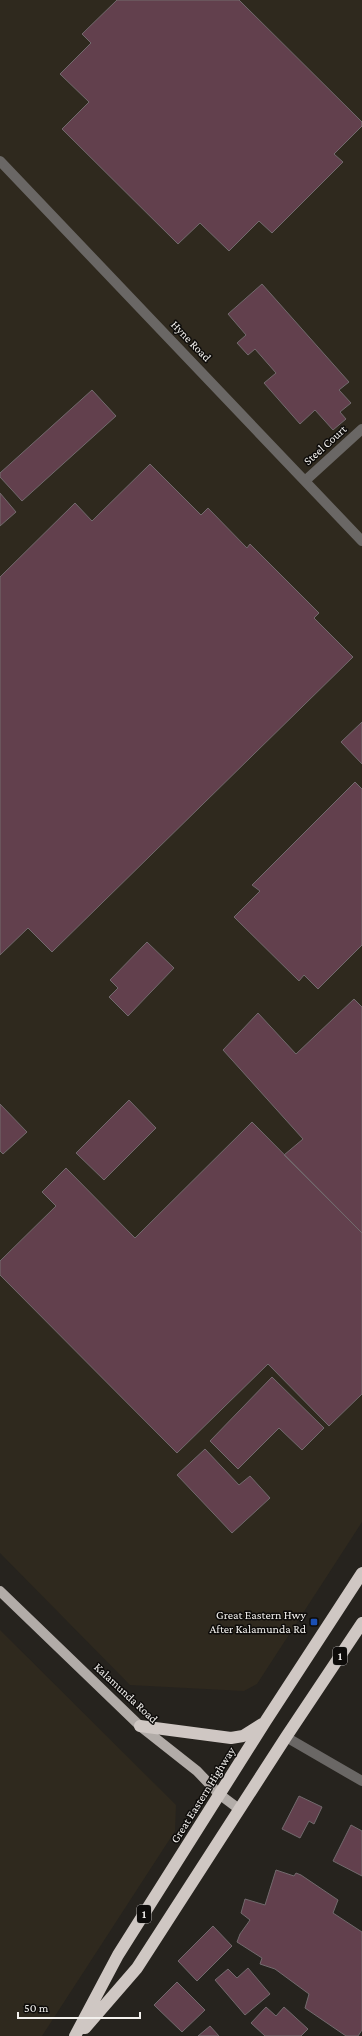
<svg xmlns="http://www.w3.org/2000/svg" width="362" height="2036" viewBox="0 0 362 2036" font-family="'Crimson Pro',serif">
  <style>
    .built { fill: #2f291e }
    .building { fill: #62404d; stroke: #726a6d }
    .lines { fill: none; stroke-linecap: round; stroke-linejoin: round }
    .minor { stroke: #6a6765; stroke-width: 10 }
    .major { stroke: #b2aca8; stroke-width: 10 }
    .highway { stroke: #cfc7c3; stroke-width: 12 }
    .transit-dot { fill: #1a4fb4; stroke: #0e0c0a; stroke-width: 1.5 }
    .labels { text-anchor: middle; stroke-width: 3; stroke-linejoin: round; paint-order: stroke }
    .shield { fill: #0e0c0a; stroke: #aeacaa; stroke-width: 1 }
    .shield-label { font-size: 11px; font-weight: bold; fill: #f3f1ee }
    .street-label { font-size: 12px; fill: #f3f1ee; stroke: #0e0c0a }
    .poi-label { font-size: 12px; fill: #f3f1ee; stroke: #0e0c0a; text-anchor: end }
  </style>
  <rect width="100%" height="100%" fill="#26231e"/>
  <path class="built" d="M0 0H362V1522L257 1684 244 1691 130 1685 0 1553Z
    M0 1630 176 1805 175 1831 42 2036H0Z"/>
  <path class="building" d="M117 0H239L362 122V126L334 154 343 162 272 233 259 221 229 251 200 223 178 244 62 129 89 102 60 74 91 43 82 34Z
    M262 284 349 382 339 390 351 403 340 412 346 419 333 430 315 410 300 424 264 383 276 373 255 349 248 355 237 343 246 335 228 314Z
    M92 390 116 416 22 501 0 477V473Z
    M150 464 201 515 208 508 247 548 250 544 319 613 314 618 353 657 52 952 28 928 0 955V577L75 503 92 521Z
    M0 493 16 512 0 526Z
    M362 722V764L341 742Z
    M355 782 362 789V945L318 989 304 975 299 981 234 917 260 891 252 885Z
    M147 942 174 968 128 1016 109 997 118 988 110 980Z
    M354 999 362 1007V1233L284 1155 303 1139 223 1050 258 1013 296 1054Z
    M129 1100 156 1128 104 1180 76 1153Z
    M0 1104 27 1132 3 1154 0 1151Z
    M252 1122 362 1233V1394L329 1426 268 1364 177 1453 0 1275V1261L56 1206 42 1192 66 1168 135 1238Z
    M272 1377 324 1428 302 1450 279 1428 238 1469 210 1441Z
    M205 1449 239 1485 250 1476 270 1498 232 1533 177 1475Z
    M299 1796 322 1807 314 1824 309 1821 300 1838 282 1829Z
    M351 1825 362 1831V1876L333 1861Z
    M276 1870 294 1876 296 1873 301 1875 338 1900 333 1913 362 1932V2030L358 2036H346L305 2008 309 1994 275 1969 260 1964 262 1958 237 1942 240 1934 250 1920 241 1913 245 1899 265 1905Z
    M213 1926 232 1946 197 1981 178 1961Z
    M248 1968 270 1994 245 2015 215 1980 228 1969 237 1978Z
    M177 1982 205 2010 182 2032 154 2005Z
    M266 2007 276 2016 284 2007 308 2029 301 2036H265L251 2023Z
    M210 2026 219 2036H198Z"/>
  <g class="lines">
    <path class="minor" d="M0 161 362 541
      M306 480 362 429
      M286 1737 362 1781"/>
    <path class="major" d="M0 1591 140 1726 197 1771 219 1794 239 1809"/>
    <path class="highway" d="M140 1726 231 1738 243 1736 262 1724
      M85 2028 137 1968 286 1737 362 1623
      M75 2036 118 1955 265 1722 362 1573"/>
  </g>
  <rect class="transit-dot" x="310" y="1618" width="8" height="8" rx="2"/>
  <g class="labels">
    <g class="shield">
      <rect x="333" y="1647" width="14" height="18" rx="3"/>
      <rect x="137" y="1905" width="14" height="18" rx="3"/>
    </g>
    <g class="shield-label">
      <text x="340" y="1660">1</text>
      <text x="144" y="1918">1</text>
    </g>
    <g class="street-label">
      <text transform="translate(191 341) rotate(46)" y="4">Hyne Road</text>
      <text transform="translate(325 445) rotate(-42)" y="4">Steel Court</text>
      <text transform="translate(126 1693) rotate(43)" y="4">Kalamunda Road</text>
      <text transform="translate(203 1795) rotate(-58)" y="4">Great Eastern Highway</text>
    </g>
    <g class="poi-label">
      <text x="306" y="1619">Great Eastern Hwy<tspan x="306" dy="14">After Kalamunda Rd</tspan></text>
    </g>
  </g>
  <path d="M18 2012v6h122v-6" fill="none" stroke="#f3f1ee" stroke-width="2"/>
  <text x="24" y="2012" font-size="12" fill="#f3f1ee" stroke="#0e0c0a" stroke-width="3" paint-order="stroke">50 m</text>
</svg>
